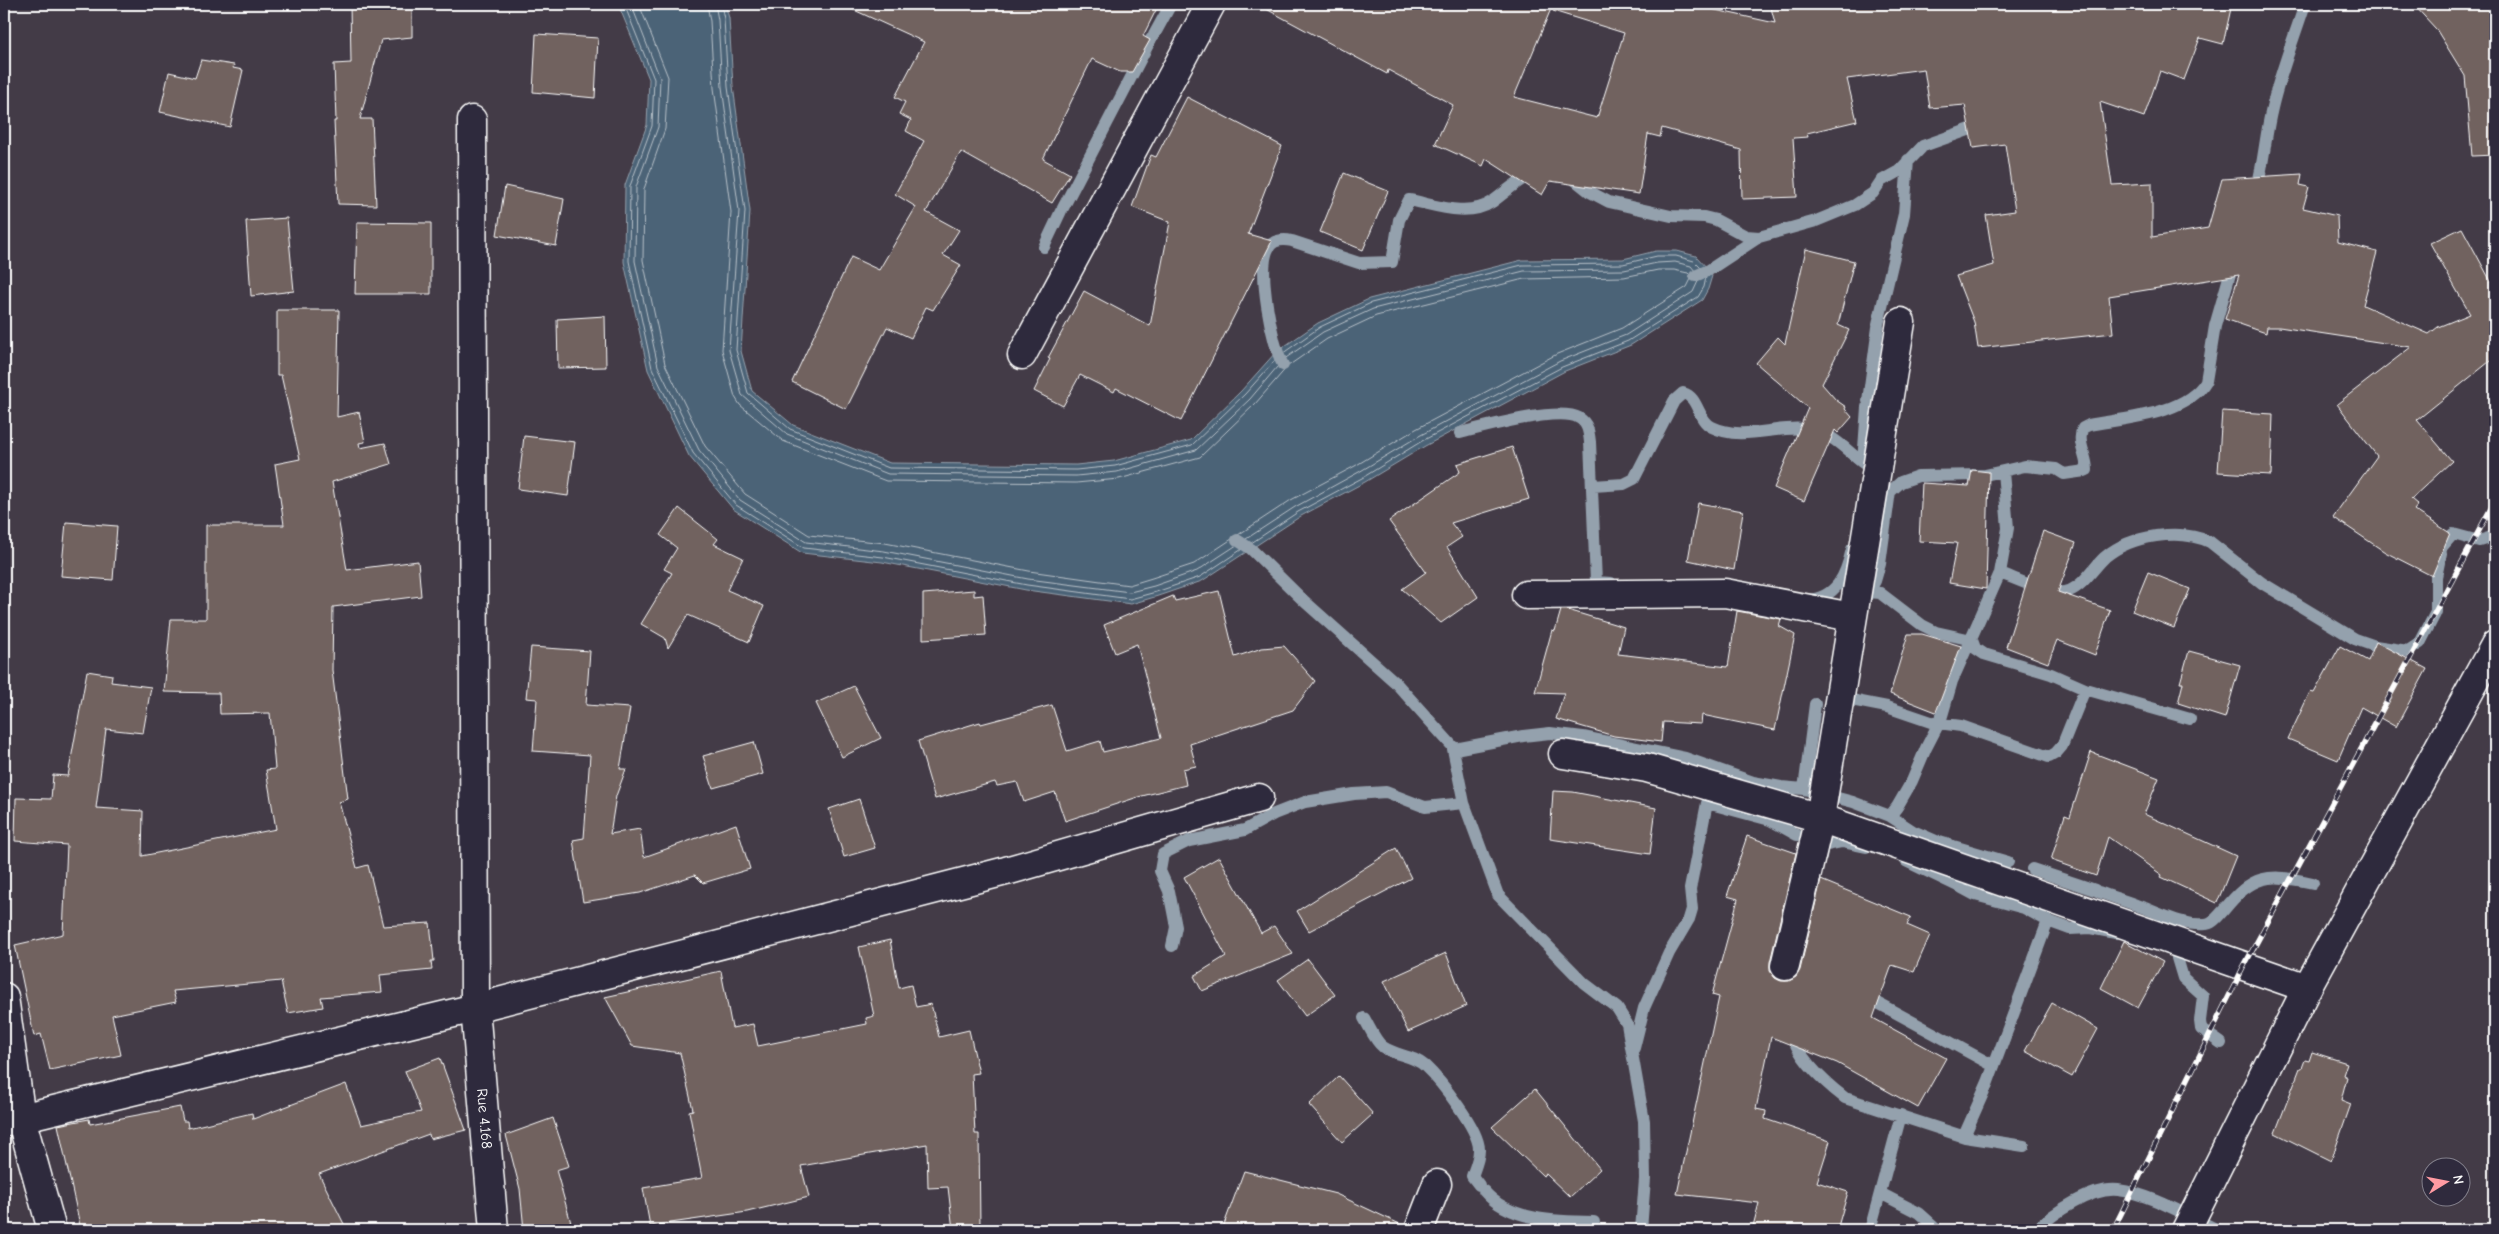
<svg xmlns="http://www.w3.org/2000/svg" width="2499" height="1234" viewBox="0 0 2499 1234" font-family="'Comic Neue',sans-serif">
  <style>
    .water { fill: #4c6377; stroke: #94a1ad }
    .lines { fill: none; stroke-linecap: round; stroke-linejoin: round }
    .shore { stroke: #b7c1c9; stroke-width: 1 }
    .stream { stroke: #94a1ad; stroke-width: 12 }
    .building { fill: #71625f; stroke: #fff }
    .minor-casing { stroke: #fff; stroke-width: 31 }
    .minor { stroke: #2f2a3d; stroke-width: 28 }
    .rail-casing { stroke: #fff; stroke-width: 5.5 }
    .rail { stroke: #2f2a3d; stroke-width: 4; stroke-dasharray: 11; stroke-linecap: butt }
    .labels { text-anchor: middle; stroke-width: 4.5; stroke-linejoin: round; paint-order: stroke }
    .street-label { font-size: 15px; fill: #fff; stroke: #2f2a3d }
  </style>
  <rect width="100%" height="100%" fill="#433b47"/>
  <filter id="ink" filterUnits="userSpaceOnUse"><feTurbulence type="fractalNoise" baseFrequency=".02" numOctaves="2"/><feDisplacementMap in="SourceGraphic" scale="10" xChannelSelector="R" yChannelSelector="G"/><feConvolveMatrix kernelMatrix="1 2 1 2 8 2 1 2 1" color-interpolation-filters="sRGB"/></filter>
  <g filter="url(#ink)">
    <path class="water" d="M618 4H725L729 18 733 86 750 211 741 351 752 391 793 425 890 463 1076 465 1114 461 1191 440 1241 391 1276 352 1318 323 1369 299 1522 260 1623 259 1656 251H1677L1696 256 1709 270 1712 276 1708 289 1702 300 1631 345 1565 371 1425 446 1365 482 1301 516 1202 581 1158 596 1131 604 1026 590 882 562 802 553 733 509 689 456 648 370 624 262 625 185 647 125 649 79Z"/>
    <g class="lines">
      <path class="shore" d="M624 4 654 79 652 126 630 186 629 261 652 368 693 453 736 505 804 548 883 557 1027 585 1130 599 1156 592 1200 577 1298 512 1362 478 1422 441 1562 367 1628 341 1698 297 1704 287 1706 277 1705 272 1694 261 1676 256H1657L1623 264 1522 265 1371 303 1320 327 1279 356 1245 394 1192 445 1115 466 1076 470 889 468 790 429 748 393 736 350 745 211 728 87 724 19 721 4
        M631 4 660 78 658 127 636 187 635 261 658 366 699 450 740 500 806 542 884 551 1028 579 1130 592 1154 586 1197 571 1295 507 1359 472 1419 436 1560 361 1626 335 1693 292 1700 277 1691 266 1675 262 1657 263 1624 270 1524 271 1373 309 1323 332 1283 360 1250 399 1196 450 1117 472 1076 476 888 474 787 434 742 395 729 350 739 211 722 87 718 20 715 4
        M639 4 668 77 665 129 644 189 643 260 665 364 705 446 745 494 809 535 885 543 1029 571 1129 585 1152 578 1194 564 1291 500 1355 466 1416 429 1557 354 1622 328 1687 287 1692 277 1688 273 1674 270H1658L1624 277 1524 279 1376 316 1327 339 1288 366 1255 404 1200 457 1119 479 1076 483 886 481 783 441 740 405 735 397 722 350 731 212 714 88 710 21 707 4"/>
      <path class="stream" d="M1154 35 1171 4
        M1570 176 1590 192 1609 202 1671 216 1704 217 1716 220 1746 236 1759 237 1816 221 1855 205 1873 193 1881 181 1899 171 1923 146 1985 124
        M2256 191C2264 164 2265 136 2272 108 2280 73 2294 38 2305 4
        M1063 208 1151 39
        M1044 247 1061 211
        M1695 276 1709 270 1759 237
        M1878 324 1904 214 1908 160
        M1283 365C1272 345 1257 269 1268 249 1272 240 1283 239 1292 241L1359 263 1392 262 1399 220 1409 200C1435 205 1468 218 1492 202 1506 192 1519 179 1534 173
        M1868 401 1878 327
        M1460 433C1484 427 1559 406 1579 418 1588 423 1589 433 1590 442L1596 582 1611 583
        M1863 463 1867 407
        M1593 486 1624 484 1634 479 1674 401 1683 393C1699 397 1697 420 1712 427 1747 444 1787 419 1823 433 1837 439 1851 454 1863 463
        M1874 506 1901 482 1918 476 1985 475 2025 466 2056 469 2064 474 2085 471 2087 470C2087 456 2076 441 2083 428L2089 425C2125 418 2186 415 2206 381L2215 326 2234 260
        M1237 540 1251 549 1303 600 1395 682 1455 749 1523 736 1550 733 1583 737 1685 758 1753 782 1781 787 1804 789 1853 802 1890 816 1913 831 1936 841 2008 862
        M2440 549 2453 534 2479 541 2495 536
        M2000 573C2017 579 2052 597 2069 591 2084 585 2094 567 2105 557 2131 535 2180 528 2210 542L2262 583 2355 639 2375 646 2408 651 2420 643 2435 614
        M1868 592 1880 593 1922 625 1936 632 1972 640 1975 648 1984 654 2051 674 2085 689 2190 719
        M1866 598 1875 581 1880 564 1890 491
        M1807 600C1837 598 1846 575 1852 549
        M2436 612V577L2441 553
        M1846 699 1887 707 1931 722 1961 726 2049 757 2056 753 2062 746 2085 689
        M1453 749 1464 803 1498 895 1584 983 1617 1008 1627 1024 1644 1121 1645 1179 1641 1230
        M1804 789 1815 704
        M1890 816 1897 807 1912 781 1926 748 1941 719 1952 681 2000 573 2008 528 2003 472
        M1821 857 1823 846 1842 842 1866 847
        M1906 861 1958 886
        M2032 869 2095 890
        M1962 888 1975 895 2024 908 2048 921 2070 929 2090 928 2116 933
        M2099 892C2112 897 2126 901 2139 906 2160 913 2182 926 2205 924 2213 924 2218 916 2223 911 2253 874 2267 873 2313 883
        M1172 946 1176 927 1169 891 1160 871 1163 854 1189 841 1245 830 1274 814 1305 802 1354 794 1386 792 1425 807 1464 803
        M2177 958 2183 978 2203 996 2200 1021 2201 1029 2221 1043
        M1865 996 1994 1066
        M1364 1018C1369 1026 1375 1041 1383 1047 1396 1056 1413 1055 1425 1066 1440 1080 1480 1130 1479 1150 1479 1159 1475 1168 1472 1176L1479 1185
        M1791 1032C1798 1058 1824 1082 1845 1098L1965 1137 2024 1146
        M1634 1048 1644 1008 1669 953 1689 919 1692 909 1690 889 1707 803 1770 820 1797 835
        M1964 1136 1988 1082 2048 921
        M1484 1191C1509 1221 1558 1222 1594 1222
        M1880 1193 1919 1213 1938 1230
        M1870 1230 1901 1115
        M2036 1230C2053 1213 2092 1187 2118 1190 2152 1194 2187 1216 2218 1230"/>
    </g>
    <path class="building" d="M350 4H412V37L381 40 360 119H372L376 205 338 204 334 121H336L334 64 351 63Z
      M841 4H1159L1143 36 1150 40 1132 72H1120L1092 59 1043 159 1070 174 1052 203 961 152 926 212 959 230 943 255 961 265 933 310 926 307 911 338 887 327 846 409 792 382 851 257 879 270 916 207 895 194 924 141 906 131 911 120 899 114 905 102 895 97 924 42Z
      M1257 4H1553L1514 97 1597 118 1624 33 1553 11 1554 4H1688L1775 23 1770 4H2232L2223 44 2200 38 2184 80 2160 71 2144 117 2100 102 2112 185 2152 183V237L2208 228 2222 179 2302 174 2300 185 2309 187 2303 208 2337 216 2338 242 2377 252 2363 305 2429 334 2438 327 2470 314 2430 243 2462 228 2495 289V360L2494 358 2417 420 2452 461 2411 499 2418 505 2414 510 2450 533 2432 576 2385 552 2333 517 2377 456 2337 404 2411 347 2279 327H2267L2266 333 2225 319 2239 275 2109 296 2113 333 1978 348 1974 322 1956 276 1994 265 1986 215 2015 211 2005 144 1973 148 1965 105 1930 108 1924 69 1847 79 1857 121 1807 133 1808 137 1793 138 1797 197 1742 199 1741 150 1662 128 1660 137 1648 134 1639 194 1550 181 1542 195 1486 159 1483 166 1435 144 1453 105 1388 70 1387 74Z
      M2413 4H2495V155L2472 156 2465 76 2436 29Z
      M536 34 598 38 595 98 533 92Z
      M201 60 234 65 233 68 243 70 230 127 160 112 169 72 195 78Z
      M1187 97 1282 146 1248 234 1272 241 1181 421 1116 388 1114 392 1080 375 1063 406 1034 391 1050 359 1048 358 1084 291 1150 326 1170 222 1132 207 1151 155 1156 157Z
      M1344 173 1388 191 1363 250 1320 232Z
      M505 186 564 199 556 246 497 235Z
      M287 218 294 291 251 296 246 221Z
      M357 222 431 223V294H355Z
      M1806 249 1854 261 1838 325 1849 330 1822 384 1836 400 1846 407 1845 409 1852 417 1838 433 1835 430 1804 501 1774 488 1808 408 1756 363 1778 337 1785 344Z
      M277 310H339L337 417 359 412 365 442 359 443 360 448 385 443 391 464 332 482 347 570 418 561 421 596 333 607 332 670 348 799 339 802 357 868 368 865 383 926 430 923 434 961H431L432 970 380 975 382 992 321 997 323 1007 288 1013 281 981 173 991 176 1002 112 1015 121 1055 50 1070 41 1034 34 1036 15 945 63 934 67 845 15 841 16 798 51 799 53 775 68 776 87 671 112 675 111 682 151 687 143 733 106 729 96 808 143 811 142 856 276 829 266 770 275 769 270 713 220 714 219 693 164 692 171 619H206V525H284L275 464 300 459 281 375H277Z
      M605 316 606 367 558 368 557 319Z
      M2222 411 2273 414 2271 475 2218 472Z
      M524 436 575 442 568 496 518 489Z
      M1512 447 1529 499 1451 523 1462 537 1447 547 1478 597 1441 623 1402 589 1426 572 1389 521 1460 472 1457 464Z
      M1972 470 1989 472 1986 589 1949 583 1957 543 1919 541 1922 483 1969 486Z
      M1698 503 1743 511 1734 570 1688 560Z
      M679 508 718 539 714 544 743 558 727 590 764 606 749 642 688 615 668 648 665 638 641 624 672 573 664 569 677 548 660 535Z
      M66 522 117 526 113 580 61 576Z
      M2043 531 2076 543 2058 592 2110 610 2095 655 2057 640 2048 663 2006 647Z
      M2148 572 2190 589 2174 628 2132 611Z
      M974 590V596L983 595 986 635 923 639V594Z
      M1219 591 1235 657 1262 648 1284 646 1315 681 1293 710 1190 744 1196 766 1183 769 1186 785 1138 797 1065 821 1055 792 1024 802 1017 782 997 786 995 782 935 799 918 741 980 722 981 724 1052 705 1067 751 1100 741 1103 752 1161 738 1137 644 1115 653 1104 625 1173 596 1175 601Z
      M1561 610H1568L1624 627 1618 654 1728 667 1737 611 1781 619 1779 626 1795 635 1775 730 1702 715 1701 724 1663 722 1661 742 1614 736 1556 719 1564 693 1535 692 1552 630 1555 631Z
      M1908 634H1922L1961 646 1936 712 1890 694Z
      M2376 642 2427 669 2396 727 2361 707 2338 760 2288 739 2310 692 2314 693 2340 646 2368 661Z
      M531 647 590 651 586 705 630 708 620 769H626L616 796 610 834 640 829 644 857 736 824 750 869 703 883 695 875 640 893 583 902 573 840 584 838 590 755 533 751 537 699 526 698Z
      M2189 651 2240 665 2225 718 2178 703 2183 683H2180Z
      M854 686 881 738 842 757 816 703Z
      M754 742 763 774 713 788 703 756Z
      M2091 752 2159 778 2144 814 2236 856 2217 903 2161 877 2162 875 2108 837 2096 876 2051 860 2065 815 2070 817Z
      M1553 791 1573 792 1656 808 1650 854 1550 839Z
      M859 799 875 848 844 857 829 809Z
      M1747 836 1796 853 1770 962V971L1775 978 1781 981H1789L1796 977 1800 970 1821 880 1911 917 1907 925 1930 935 1914 972 1892 965 1873 1018 1946 1058 1918 1108 1837 1063 1771 1037 1756 1109 1766 1111 1765 1119 1830 1141 1817 1182 1848 1192 1837 1230H1752L1759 1203 1677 1194 1719 997 1712 995 1738 899 1727 896Z
      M1396 848 1411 878 1309 931 1297 911Z
      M1219 857 1261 933 1274 926 1293 954 1202 991 1194 976 1226 956 1184 877Z
      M890 940 899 988 911 985 916 1007 931 1004 939 1037 969 1030 979 1073 972 1074 975 1134H979L980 1230H953L948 1187 928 1188 927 1144 801 1166 809 1197 747 1212 650 1226 643 1188 702 1178 689 1111 693 1110 680 1053 632 1046 605 997 721 971 732 1028 753 1024 758 1046 867 1024 866 1018 874 1016 859 947Z
      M2124 941 2163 962 2138 1008 2101 988Z
      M1446 953 1466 1006 1408 1032 1384 981Z
      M1308 959 1335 995 1305 1016 1278 980Z
      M2052 1003 2098 1029 2072 1077 2025 1051Z
      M2312 1052 2347 1063 2343 1075 2347 1077 2341 1100 2351 1104 2331 1161 2275 1133 2300 1068H2302L2305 1060 2309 1061Z
      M440 1058 466 1130 430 1139 429 1134 319 1174 347 1230H81L58 1125 89 1119 90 1124 180 1107 183 1121H187L188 1128 252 1113 253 1119 346 1084 361 1125 421 1112 405 1071Z
      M1339 1076 1373 1114 1342 1142 1309 1105Z
      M1535 1089 1600 1169 1570 1197 1546 1174 1543 1176 1492 1127Z
      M553 1118 569 1166 556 1170 573 1230H524L520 1189 506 1135Z
      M1244 1171 1336 1194 1404 1226V1230H1222Z"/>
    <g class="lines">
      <g class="minor-casing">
        <g id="minor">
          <path id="s1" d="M472 120 475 1008 494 1230"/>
          <path d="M1022 355 1211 4"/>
          <path d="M1526 595 1725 593 1852 617"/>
          <path d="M1563 754 1647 768 1820 818 2307 988"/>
          <path d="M1785 966 1820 818 1901 322"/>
          <path d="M4 997 21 1118 52 1230"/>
          <path d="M4 1122 475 1008 1006 871 1259 798"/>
          <path d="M1419 1230 1437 1184"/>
          <path d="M2186 1230 2307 988 2495 645"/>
        </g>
      </g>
      <use href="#minor" class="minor"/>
      <g class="rail-casing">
        <path id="rail" d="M2113 1230 2244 966 2495 501"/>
      </g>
      <use href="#rail" class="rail"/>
    </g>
  </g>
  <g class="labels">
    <g class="street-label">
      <text dy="5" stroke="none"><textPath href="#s1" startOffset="999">Rue 4.168</textPath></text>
    </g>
  </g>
  <rect width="2499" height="1234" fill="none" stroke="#2f2a3d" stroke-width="20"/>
  <rect x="10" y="10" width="2479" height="1214" fill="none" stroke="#fff" stroke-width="2" filter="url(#ink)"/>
  <g transform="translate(2446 1182) rotate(80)"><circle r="24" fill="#2f2a3d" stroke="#827f8b"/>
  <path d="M0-4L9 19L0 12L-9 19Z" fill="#ff9aa2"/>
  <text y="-8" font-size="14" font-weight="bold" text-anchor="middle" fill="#ffffff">N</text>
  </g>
</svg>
